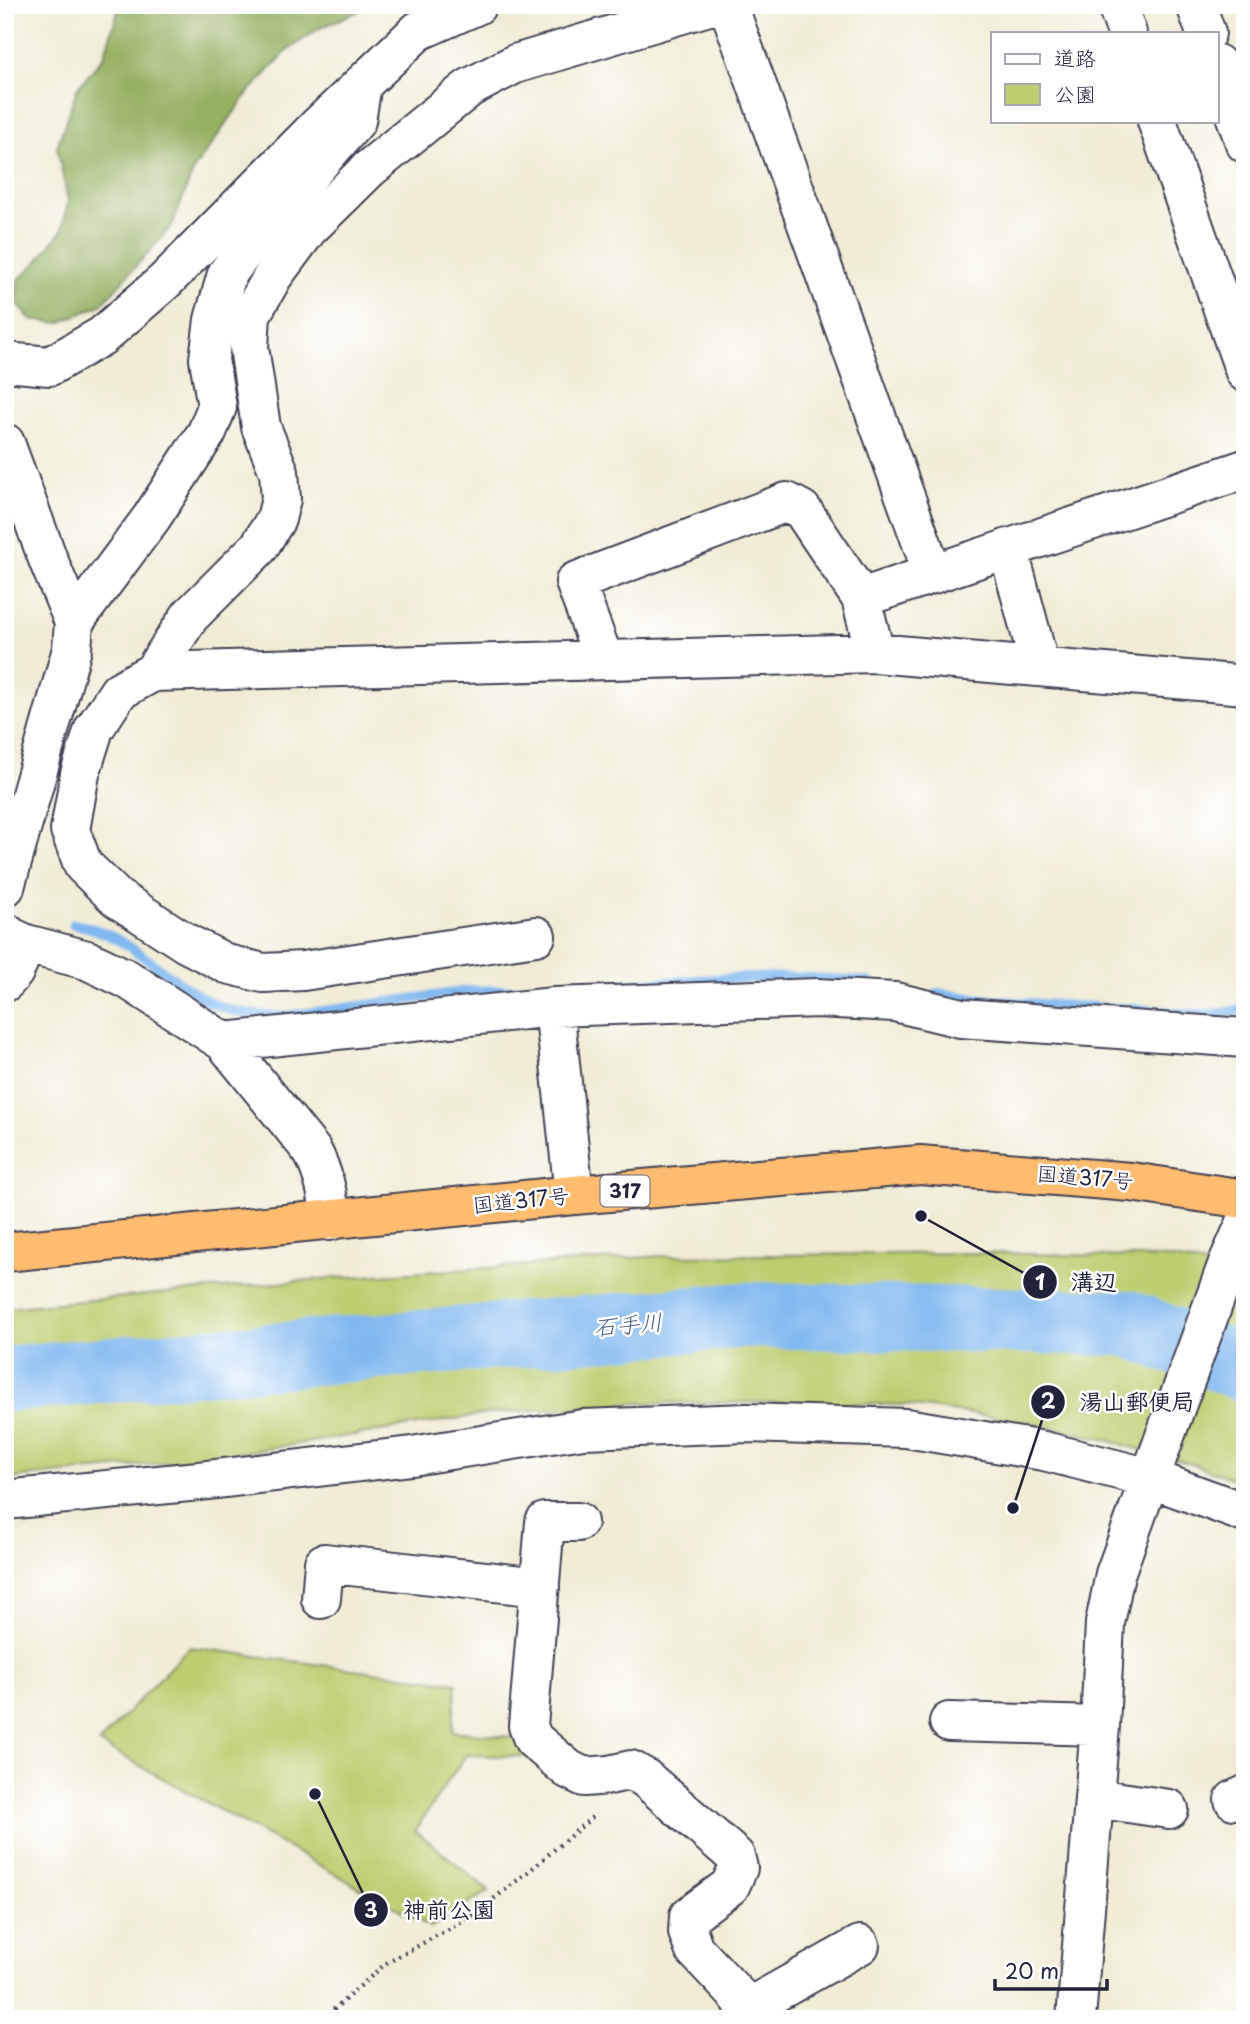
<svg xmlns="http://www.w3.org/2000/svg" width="1250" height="2024" viewBox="0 0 1250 2024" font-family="'Playpen Sans','Klee One',sans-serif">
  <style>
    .green { fill: #bdcd70; stroke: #707856; stroke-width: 2 }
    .forest { fill: #96b062; stroke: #5c694e; stroke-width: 2 }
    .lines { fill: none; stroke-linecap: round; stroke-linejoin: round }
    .stream { stroke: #80b8f0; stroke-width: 10 }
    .river { stroke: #80b8f0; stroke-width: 66 }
    .minor-casing { stroke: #414052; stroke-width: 42 }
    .highway-casing { stroke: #414052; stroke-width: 42 }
    .path { stroke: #414052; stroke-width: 4.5; stroke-dasharray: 2 5; stroke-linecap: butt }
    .minor { stroke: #fff; stroke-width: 38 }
    .highway { stroke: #febc70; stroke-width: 38 }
    .labels { text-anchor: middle; stroke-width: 5; stroke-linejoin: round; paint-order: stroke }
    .shield { fill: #fff; stroke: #646476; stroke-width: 2 }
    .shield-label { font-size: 19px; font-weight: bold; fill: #22223b }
    .street-label { font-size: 21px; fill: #22223b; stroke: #fff }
    .water-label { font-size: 23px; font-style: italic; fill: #485e83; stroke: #fff }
    .leader { fill: none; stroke: #22223b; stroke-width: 2.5 }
    .callout-dot { fill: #22223b; stroke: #fff; stroke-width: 2.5 }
    .mark-label { font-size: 21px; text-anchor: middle; font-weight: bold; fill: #fff }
    .callout-label { font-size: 23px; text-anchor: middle; font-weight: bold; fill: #22223b; stroke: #fff; stroke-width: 5; stroke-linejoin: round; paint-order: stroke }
  </style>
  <rect width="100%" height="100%" fill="#fff"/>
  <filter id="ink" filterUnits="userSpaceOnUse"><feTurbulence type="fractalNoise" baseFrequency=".0143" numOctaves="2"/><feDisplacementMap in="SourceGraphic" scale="14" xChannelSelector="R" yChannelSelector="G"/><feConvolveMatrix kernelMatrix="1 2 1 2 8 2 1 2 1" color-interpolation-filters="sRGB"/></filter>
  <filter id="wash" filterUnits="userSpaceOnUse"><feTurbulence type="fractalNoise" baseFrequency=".00686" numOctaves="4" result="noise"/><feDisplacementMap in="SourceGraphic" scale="28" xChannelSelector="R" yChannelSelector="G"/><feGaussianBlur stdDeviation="1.57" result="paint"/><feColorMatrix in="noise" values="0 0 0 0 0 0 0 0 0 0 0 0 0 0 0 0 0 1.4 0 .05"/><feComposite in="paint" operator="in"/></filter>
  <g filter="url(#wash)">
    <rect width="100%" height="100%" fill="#f0ecd6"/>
    <path class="green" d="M994 1253 1168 1258 1245 1272V1483L1192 1464 1099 1438 1016 1420 908 1405 809 1402 634 1403 487 1414 201 1459 5 1479V1308L321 1279 662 1256Z
      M189 1647 457 1683 452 1731 527 1739 544 1757 466 1755 415 1830 489 1891 431 1927 99 1743Z"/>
    <path class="forest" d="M120 5H372L320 28 287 51 248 93 194 169 172 226 101 305 59 323 31 320 16 302 18 280 37 262 62 230 68 201 57 147 77 89 104 56Z"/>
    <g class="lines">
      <path class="stream" d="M73 924C126 931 162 977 208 1001 232 1013 260 1017 287 1016L469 991 548 989
        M585 987C679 981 775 972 869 982
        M937 993C1001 1004 1067 1005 1132 1009 1168 1011 1210 1020 1245 1008"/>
      <path class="river" d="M5 1379 746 1315 1128 1323 1245 1369"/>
    </g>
  </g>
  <g filter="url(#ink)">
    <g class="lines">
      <g class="minor-casing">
        <path id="minor" d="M728 5 933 574
          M1117 5 1127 33
          M1196 5 1206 33
          M1217 64 1245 143
          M1157 121 1245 372
          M5 362 50 366 102 336 165 281 317 127 418 31 477 5
          M5 443 49 562 74 622 72 649 5 887
          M1008 548 1040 667
          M74 622 152 517 207 432 217 407 209 359 214 320 227 274 257 234 356 121 362 84
          M875 653 861 598 1245 469
          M604 660 575 582 787 502 802 510 861 598
          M153 672 190 616 259 547 276 519 281 499 279 472 261 427 249 347 251 315 273 276 308 229 369 169 469 88 515 64 712 5
          M5 932 11 937 26 944 87 960 127 979 224 1042 312 1151C324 1174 329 1195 330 1221
          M536 936 303 971 263 973 227 964 186 943 117 898 83 865 70 830 80 774 94 729 119 691 153 672 875 653 1245 685
          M5 982 14 972 26 944
          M554 1007 574 1195
          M224 1042 554 1007 817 998 895 1002 961 1018 1245 1038
          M5 1500 199 1481 412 1456 583 1429 747 1423 906 1428 1044 1451 1150 1478 1245 1513
          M578 1522H545L528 1726 533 1739 568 1769 584 1777 609 1775 631 1770 645 1778 735 1856 738 1868 730 1886 689 1916 688 1932 694 1949 740 1998 751 2019
          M321 1599 324 1563 540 1587
          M949 1722 1100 1726
          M1094 1798 1169 1809
          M1234 1800 1245 1795
          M746 2009 860 1945
          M1076 2019 1100 1726 1105 1623 1115 1574 1228 1263 1245 1225"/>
      </g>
      <g class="highway-casing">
        <path id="highway" d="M5 1252 574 1195 920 1165 1131 1182 1245 1199"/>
      </g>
      <path class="path" d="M5 35 13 5
        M323 2019 385 1964 469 1918 528 1872 596 1814"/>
      <use href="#minor" class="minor"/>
      <use href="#highway" class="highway"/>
    </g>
  </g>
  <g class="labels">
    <rect class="shield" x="600.5" y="1175.5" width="49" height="31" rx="5"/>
    <g class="shield-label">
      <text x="625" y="1198">317</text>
    </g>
    <g class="street-label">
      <text transform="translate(1085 1178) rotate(5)" y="7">国道317号</text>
      <text transform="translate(521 1201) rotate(-6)" y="7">国道317号</text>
    </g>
    <g class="water-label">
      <text transform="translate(628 1325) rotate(-5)" y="8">石手川</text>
    </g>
  </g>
  <path class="leader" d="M921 1216L1040 1282M1013 1508L1048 1402M315 1794L371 1910"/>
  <g class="callout-dot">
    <circle cx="921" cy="1216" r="7"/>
    <circle cx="1013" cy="1508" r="7"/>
    <circle cx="315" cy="1794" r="7"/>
    <circle cx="1040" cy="1282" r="18"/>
    <circle cx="1048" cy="1402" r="18"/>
    <circle cx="371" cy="1910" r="18"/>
  </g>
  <g class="mark-label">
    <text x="1040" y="1290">1</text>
    <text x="1048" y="1409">2</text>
    <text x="371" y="1918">3</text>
  </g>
  <g class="callout-label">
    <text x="1094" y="1290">溝辺</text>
    <text x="1137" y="1410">湯山郵便局</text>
    <text x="449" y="1918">神前公園</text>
  </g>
  <rect width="1250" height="2024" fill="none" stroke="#fff" stroke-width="28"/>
  <rect x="991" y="32" width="228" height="91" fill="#ffffff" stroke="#a7a7b1" stroke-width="2"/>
  <rect x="1005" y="54" width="35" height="10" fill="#ffffff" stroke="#a7a7b1" stroke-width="2"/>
  <text x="1054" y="66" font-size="21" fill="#22223b">道路</text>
  <rect x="1005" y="84" width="35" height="21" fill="#bdcd70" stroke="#a7a7b1" stroke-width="2"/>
  <text x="1054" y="102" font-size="21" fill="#22223b">公園</text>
  <path d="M995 1979v10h112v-10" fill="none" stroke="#22223b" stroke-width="3.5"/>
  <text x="1005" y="1979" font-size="21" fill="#22223b" stroke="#ffffff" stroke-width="5" paint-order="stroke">20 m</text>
</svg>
